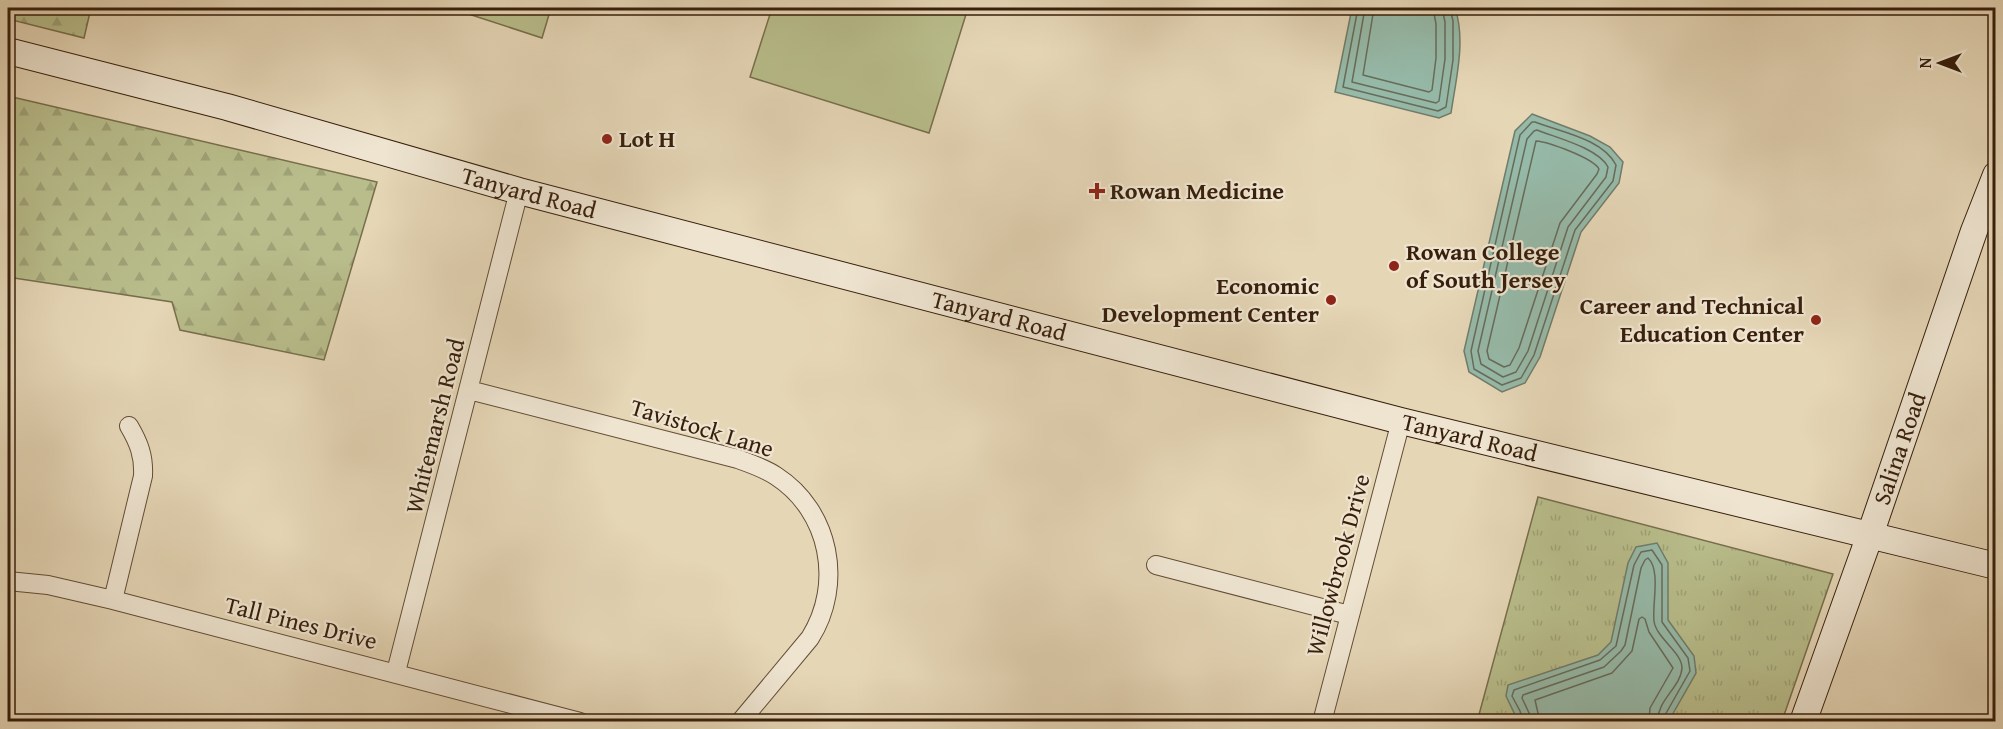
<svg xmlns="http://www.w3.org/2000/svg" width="2003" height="729" viewBox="0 0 2003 729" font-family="'Gentium Book Plus',serif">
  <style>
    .grass { fill: url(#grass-tufts); stroke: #786e4c; stroke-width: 1.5 }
    .forest { fill: url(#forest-firs); stroke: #786e4c; stroke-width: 1.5 }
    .park { fill: #b8bd8b; stroke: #786e4c; stroke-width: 1.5 }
    .water { fill: #96baa9; stroke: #707c6a; stroke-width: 1.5 }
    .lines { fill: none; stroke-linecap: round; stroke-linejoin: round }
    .shore { stroke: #676c5a; stroke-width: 1.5 }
    .street-casing { stroke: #634d36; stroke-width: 20 }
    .secondary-casing { stroke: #381f0c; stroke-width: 28 }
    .street { stroke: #eee4d0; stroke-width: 18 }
    .secondary { stroke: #eee4d0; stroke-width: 26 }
    .poi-dot { fill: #8f2418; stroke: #eee4d0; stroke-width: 2 }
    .labels { text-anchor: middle; stroke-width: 4.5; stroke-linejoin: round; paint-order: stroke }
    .poi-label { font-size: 24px; font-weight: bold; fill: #381f0c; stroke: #eee4d0; text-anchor: start }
    .street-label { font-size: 24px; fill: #381f0c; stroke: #eee4d0 }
  </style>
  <defs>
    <pattern id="grass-tufts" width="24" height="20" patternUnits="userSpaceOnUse" patternTransform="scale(1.5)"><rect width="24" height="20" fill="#b8bd8b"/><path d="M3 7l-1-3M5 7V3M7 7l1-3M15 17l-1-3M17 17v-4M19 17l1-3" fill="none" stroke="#9fa277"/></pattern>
    <pattern id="forest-firs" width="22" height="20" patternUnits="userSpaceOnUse" patternTransform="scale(1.5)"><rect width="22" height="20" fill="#b8bd8b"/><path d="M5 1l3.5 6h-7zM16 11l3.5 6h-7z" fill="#9fa277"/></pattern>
  </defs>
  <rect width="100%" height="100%" fill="#e5d6b6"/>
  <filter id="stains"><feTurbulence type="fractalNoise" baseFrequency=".00333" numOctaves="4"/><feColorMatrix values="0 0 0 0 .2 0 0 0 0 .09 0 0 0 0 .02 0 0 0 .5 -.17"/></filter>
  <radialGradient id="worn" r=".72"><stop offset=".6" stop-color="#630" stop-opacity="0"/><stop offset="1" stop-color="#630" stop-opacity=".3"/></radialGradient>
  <path class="grass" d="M1538 497 1833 574 1782 721 1477 722Z"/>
  <path class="forest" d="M8 8H91L84 38 8 19Z
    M8 96 377 182 324 360 180 330 172 302 14 278 8 279Z"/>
  <path class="park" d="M450 8H551L542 38Z
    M772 8H968L929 133 750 77Z"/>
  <path class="water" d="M1352 8H1455C1466 40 1456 79 1451 113L1439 118 1335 92Z
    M1532 114 1590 136 1610 147 1623 162 1619 183 1581 232 1540 357 1525 383 1502 392 1469 372 1464 351 1515 131Z
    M1657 543 1668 563V620L1694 656 1696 673 1671 717 1672 721H1518L1506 696 1508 685 1598 655 1611 642 1628 563 1636 547Z"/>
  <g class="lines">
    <path class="shore" d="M1358 8 1343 87 1438 111 1446 107 1453 60V21L1450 8
      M1365 8 1352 82 1436 103 1439 101 1445 59V22L1442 8
      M1374 8 1363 75 1429 92 1432 90 1436 58V24L1433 8
      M1532 122H1535C1561 132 1603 139 1616 165L1613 181 1575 230 1534 355 1521 378 1502 385 1474 369 1471 351 1520 135Z
      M1537 130C1557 138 1598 148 1608 167L1606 177 1568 227 1528 351 1516 372 1503 377 1481 364 1478 351 1527 139 1534 131Z
      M1536 141C1549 142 1593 158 1599 169L1597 174 1560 223 1519 348 1510 365 1504 367 1489 359 1487 351Z
      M1523 722 1520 711 1512 696 1514 690 1600 660 1616 646 1634 565 1641 552 1652 550 1662 565V622L1688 658 1690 671 1665 715V722
      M1531 722 1530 715 1522 698 1523 695 1604 667 1621 651 1625 645 1641 568 1645 560 1648 558C1661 570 1652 604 1654 621 1656 638 1682 652 1682 668 1681 687 1656 701 1658 722
      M1540 722 1535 700 1612 673 1632 651 1639 619 1642 617 1645 619 1649 632 1673 668 1650 708 1649 722"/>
    <g class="street-casing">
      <path id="street" d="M469 390 738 459C751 464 764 468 776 476 830 511 844 584 810 638L740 722
        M1156 565 1349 615
        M8 581 48 585 113 600 580 722
        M113 600 143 476C144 456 139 443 129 426
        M396 672 519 191
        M1322 722 1401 421"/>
    </g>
    <g class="secondary-casing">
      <g id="secondary">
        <path id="s1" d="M8 51 227 107 519 191 1401 421 1996 566"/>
        <path id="s2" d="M1803 722 1870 535 1974 231 1996 175"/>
      </g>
    </g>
    <use href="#street" class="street"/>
    <use href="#secondary" class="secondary"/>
  </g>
  <g class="poi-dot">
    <circle cx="607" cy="139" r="6"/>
    <path d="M1094 182h6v6h6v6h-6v6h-6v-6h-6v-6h6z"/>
    <circle cx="1394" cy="266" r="6"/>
    <circle cx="1331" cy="300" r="6"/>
    <circle cx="1816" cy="320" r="6"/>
  </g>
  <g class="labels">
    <g class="poi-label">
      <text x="619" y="147">Lot H</text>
      <text x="1110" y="199">Rowan Medicine</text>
      <text x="1406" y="260">Rowan College<tspan x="1406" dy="28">of South Jersey</tspan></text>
      <text x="1319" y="294" text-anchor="end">Economic<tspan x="1319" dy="28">Development Center</tspan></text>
      <text x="1804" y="314" text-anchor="end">Career and Technical<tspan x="1804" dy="28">Education Center</tspan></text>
    </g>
    <g class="street-label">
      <text dy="8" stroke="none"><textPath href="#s1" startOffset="540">Tanyard Road</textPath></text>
      <text dy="8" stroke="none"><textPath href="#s1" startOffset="1026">Tanyard Road</textPath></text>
      <text transform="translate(435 426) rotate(-76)" y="8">Whitemarsh Road</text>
      <text transform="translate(702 428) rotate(17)" y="8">Tavistock Lane</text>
      <text dy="8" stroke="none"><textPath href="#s1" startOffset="1512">Tanyard Road</textPath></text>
      <text dy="8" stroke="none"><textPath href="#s2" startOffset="290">Salina Road</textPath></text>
      <text transform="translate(1338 565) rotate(-75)" y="8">Willowbrook Drive</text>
      <text transform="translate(301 623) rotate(14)" y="8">Tall Pines Drive</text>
    </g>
  </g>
  <rect width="2003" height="729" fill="none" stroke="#e5d6b6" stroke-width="30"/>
  <rect x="9" y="9" width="1985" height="711" fill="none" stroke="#381f0c" stroke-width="3"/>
  <rect x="15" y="15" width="1973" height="699" fill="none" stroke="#381f0c" stroke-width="1.5"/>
  <g transform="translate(1940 63) rotate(270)" stroke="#eee4d0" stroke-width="4.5" paint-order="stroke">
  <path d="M0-4.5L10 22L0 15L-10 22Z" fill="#381f0c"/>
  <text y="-9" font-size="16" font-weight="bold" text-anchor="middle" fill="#381f0c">N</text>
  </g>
  <rect width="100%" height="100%" filter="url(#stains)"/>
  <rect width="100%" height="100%" fill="url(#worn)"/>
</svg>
